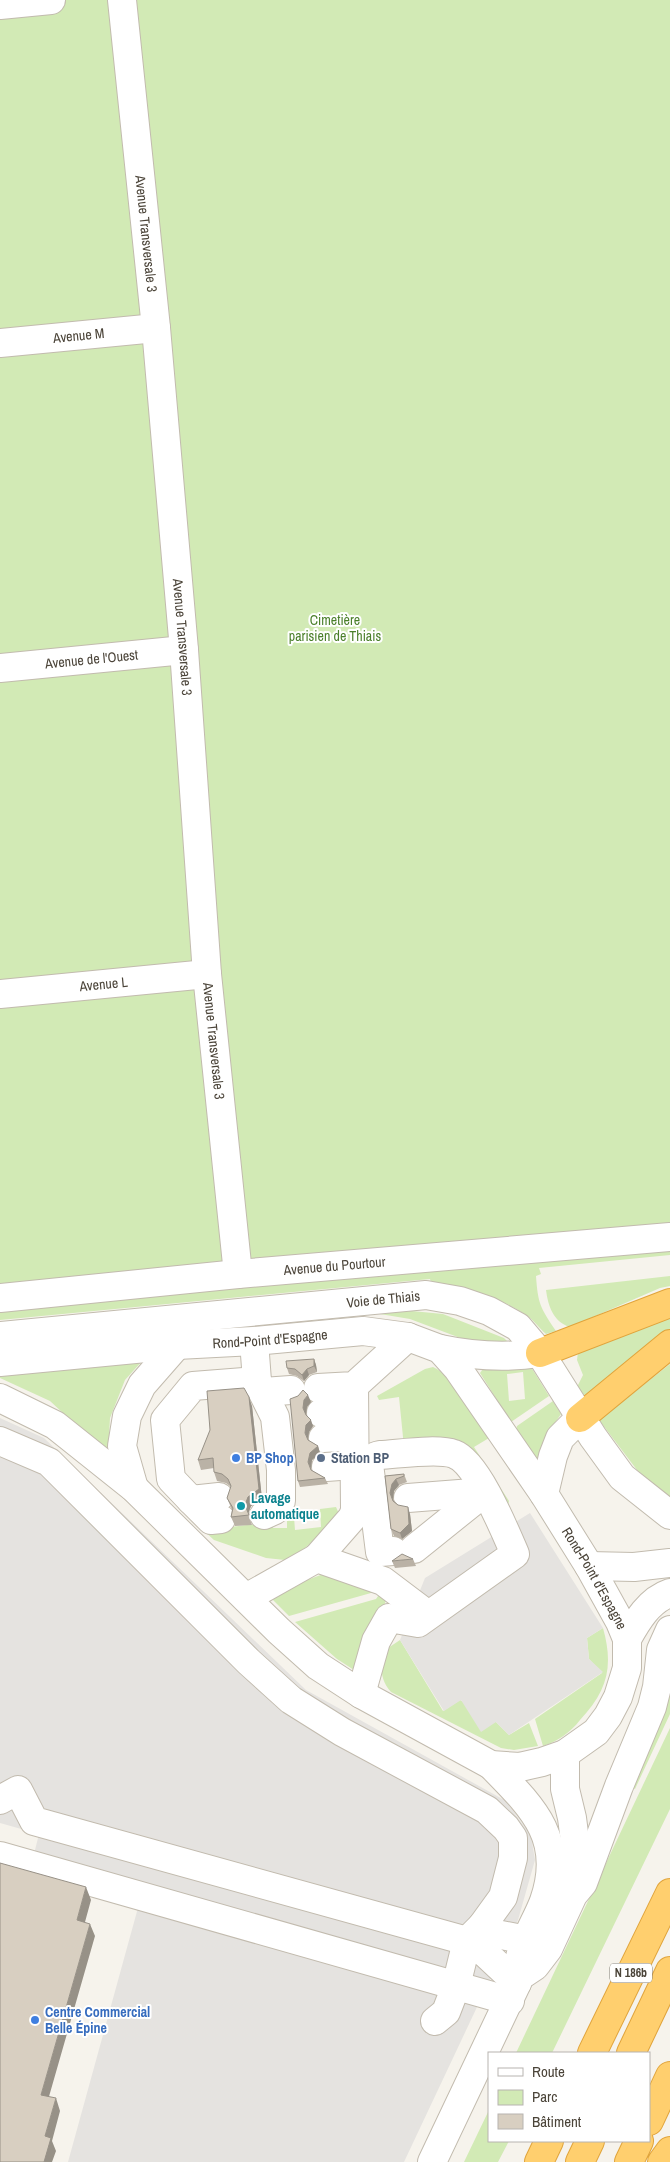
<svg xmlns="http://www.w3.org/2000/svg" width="670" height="2162" viewBox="0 0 670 2162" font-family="'Archivo Narrow',sans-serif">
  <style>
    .green { fill: #d2eab5; fill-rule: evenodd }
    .parking { fill: #e5e3e0 }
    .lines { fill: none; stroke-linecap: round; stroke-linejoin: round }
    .minor-casing { stroke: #c2bbae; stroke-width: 30 }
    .highway-casing { stroke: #e0a43c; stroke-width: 30 }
    .minor { stroke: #fff; stroke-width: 28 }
    .highway { stroke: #ffcf6e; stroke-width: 28 }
    .wall { fill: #bab2a6 }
    .shaded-wall { fill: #979187 }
    .building { fill: #d8cfc1; stroke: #979187 }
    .shop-dot { fill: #3f7fe0; stroke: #fff; stroke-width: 2 }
    .service-dot { fill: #5c6f8a; stroke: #fff; stroke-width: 2 }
    .culture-dot { fill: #0f9aa8; stroke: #fff; stroke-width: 2 }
    .labels { text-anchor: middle; stroke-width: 4; stroke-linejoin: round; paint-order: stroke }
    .shield { fill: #fff; stroke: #817c74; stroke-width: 1 }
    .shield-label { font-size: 12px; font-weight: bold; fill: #4b4439 }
    .street-label { font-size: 14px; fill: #4b4439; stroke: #fff }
    .park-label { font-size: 14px; fill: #4a7f2a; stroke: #fff }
    .shop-label { font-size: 14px; font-weight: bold; fill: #366cbe; stroke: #fff; text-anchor: start }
    .service-label { font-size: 14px; font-weight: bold; fill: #4e5e75; stroke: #fff; text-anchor: start }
    .culture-label { font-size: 14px; font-weight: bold; fill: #0d838f; stroke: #fff; text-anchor: start }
  </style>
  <rect width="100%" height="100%" fill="#f6f3ec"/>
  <path class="green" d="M0 0H670V1255L539 1268 541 1274 536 1276C538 1304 540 1307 556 1331L546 1334C539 1328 534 1320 526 1315 499 1296 463 1288 431 1282L430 1279 0 1320Z
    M670 1276V1286L660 1288 570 1327C553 1322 548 1305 546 1290Z
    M412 1311 443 1314 504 1338 508 1342 503 1344 463 1339 410 1319 374 1313Z
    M670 1318V1329L585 1395 582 1394 577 1387 583 1375 577 1360 578 1352Z
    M143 1360 125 1380 110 1418 108 1455 50 1401 0 1378V1373Z
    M670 1364V1500L637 1470 599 1420Z
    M433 1367C454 1376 476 1419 489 1438L474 1447 509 1501 507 1510 471 1454 404 1447 399 1397 379 1400 377 1396 425 1369Z
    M531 1367 549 1396 511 1422 480 1373 483 1369ZM523 1372 525 1399 509 1401 507 1374Z
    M553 1401 561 1414 548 1433 537 1462 516 1430 517 1426Z
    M336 1507 340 1516 337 1520 305 1548 285 1560 266 1558 214 1540 190 1518 222 1528 264 1523 273 1516V1528H287V1514L290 1513 294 1517 295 1530 321 1527 320 1509Z
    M326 1573 376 1587 371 1593 289 1616 271 1598 291 1586Z
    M383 1589 386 1600 383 1609 354 1670 337 1659 295 1622 376 1599Z
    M603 1628C614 1667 607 1691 580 1720 570 1733 558 1741 543 1746L535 1719 602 1673 589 1659 587 1638Z
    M400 1640 443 1711 460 1700 496 1722 509 1735 529 1723 538 1746 514 1750 501 1748 391 1692C380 1680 381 1668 382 1652Z
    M670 1674V1714L635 1789 629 1786Z
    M670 1728V1809L552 2053H516Z
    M489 2110V2141H509L498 2162H464Z"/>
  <path class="parking" d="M0 1418 44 1438 306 1690 506 1801 531 1836 535 1860 518 1920 404 2162H68L144 1886 34 1854 39 1834 0 1823Z
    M530 1513 603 1628 587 1638 589 1659 603 1672 509 1735 496 1722 481 1732 461 1700 444 1711 400 1640 425 1578Z"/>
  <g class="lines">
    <g class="minor-casing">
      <g id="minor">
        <path id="s1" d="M122 0 156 328 184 650 207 974 238 1274"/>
        <path d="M0 5 51 0"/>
        <path id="s2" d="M0 343 156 328"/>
        <path id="s3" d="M0 668 184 650"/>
        <path id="s4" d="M0 994 207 974"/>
        <path id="s5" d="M0 1298 238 1274 670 1237"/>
        <path id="s6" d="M0 1336 426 1295 460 1301 489 1311 518 1327 540 1353 593 1437 622 1477 670 1515"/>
        <path d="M254 1341 257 1381 275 1417 281 1470V1501L275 1510 264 1515"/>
        <path d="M440 1349C473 1356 506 1358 540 1353"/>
        <path id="s7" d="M0 1362 177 1345 254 1341 363 1331 408 1337 440 1349 458 1369 544 1494 589 1566 620 1622 627 1639V1668L618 1697 608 1716 596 1732 565 1754 542 1762 520 1767 491 1765 361 1694 318 1666 279 1631 134 1488 55 1425 0 1398"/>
        <path d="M318 1388 354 1386 408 1337"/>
        <path d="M263 1392 291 1390"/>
        <path d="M321 1413 354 1410"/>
        <path d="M323 1438 354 1436"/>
        <path d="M0 1441 49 1462 249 1662 291 1700 342 1732 487 1810 506 1828 513 1838V1858L503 1897 482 1926 467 1941 456 1986 446 2012 435 2021"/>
        <path d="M326 1467 354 1465"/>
        <path d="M134 1488 122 1446 127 1416 142 1385 177 1345"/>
        <path d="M544 1494 553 1456 560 1438 580 1418"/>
        <path d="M219 1497 191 1500 171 1479 165 1420 193 1386 257 1381"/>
        <path d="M408 1498 485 1492"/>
        <path d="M191 1500 211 1520 221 1519"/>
        <path d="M414 1549 485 1492"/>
        <path d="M317 1558 352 1518 355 1511 354 1386"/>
        <path d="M589 1566 634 1567 670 1563"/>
        <path d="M246 1598 317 1558 383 1581 428 1615"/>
        <path d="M627 1639C637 1621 649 1600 670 1593"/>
        <path d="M361 1694 376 1641 389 1618 418 1623 515 1554C505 1531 477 1462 454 1454 438 1448 399 1454 380 1455 374 1456 372 1458 369 1464L380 1552 393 1551"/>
        <path d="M565 1754V1789L572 1818 576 1849 572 1884"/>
        <path d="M0 1800 18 1790 34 1821 467 1941 486 1954 517 1983"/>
        <path d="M0 1856 510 2001"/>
        <path d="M482 1926 496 1934 527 1940"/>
        <path d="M520 1976 535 1966 548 1949 573 1895 583 1883 619 1786 652 1707 657 1687 661 1650 670 1630"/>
        <path d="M432 2162 517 1983C521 1974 517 1966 520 1957 525 1937 537 1920 544 1901 566 1838 532 1807 491 1765"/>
      </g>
    </g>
    <g class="highway-casing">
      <path id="highway" d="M540 1353 670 1303
        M580 1418 670 1344
        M592 2053 670 1893
        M631 2053 670 1971
        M649 2121 670 2076
        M539 2162 549 2141
        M580 2162 590 2141
        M629 2162 639 2141
        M662 2162 670 2151"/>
    </g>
    <use href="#minor" class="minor"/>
    <use href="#highway" class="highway"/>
  </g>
  <path class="wall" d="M314 1359 316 1365 317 1372 309 1375 304 1381 297 1376 289 1374 287 1368Z
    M298 1396 311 1402 307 1407 306 1415 313 1426 309 1432 308 1439V1440L318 1446 320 1453 312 1460 311 1468V1470L325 1478 328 1484 300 1487 298 1481Z
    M252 1406 262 1499 251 1506 248 1514 252 1525 235 1526 231 1517 232 1510 227 1498 231 1487 226 1483 217 1481 214 1472V1468L201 1470 198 1460Z
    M404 1474 407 1482 399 1485 394 1491 393 1499 398 1505 410 1514 412 1531 402 1539 394 1536 391 1529 385 1476Z
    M413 1559 416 1566 395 1568 392 1561Z"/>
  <path class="shaded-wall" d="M314 1359 316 1365 317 1372 314 1366Z
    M307 1369 309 1375 304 1381 302 1375Z
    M308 1395 311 1402 307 1407 306 1415 303 1408 304 1400Z
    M249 1397 252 1406 262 1499 251 1506 248 1514 245 1505Z
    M311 1420 313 1426 309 1432 308 1439 305 1433 306 1425Z
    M318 1446 320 1453 312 1460 311 1469 308 1462 310 1453Z
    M396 1479 399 1485 394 1491 393 1500 390 1493 392 1484Z
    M408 1507 410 1514 412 1531 402 1539 400 1533Z
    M86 1887 91 1900 82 1933 77 1920Z
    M90 1924 95 1936 46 2107 41 2095Z
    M56 2098 60 2111 52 2141 56 2151 52 2162H44L45 2136Z"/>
  <path class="building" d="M314 1359V1366L307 1369 302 1375 295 1369 287 1368 286 1361Z
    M244 1388 249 1397 259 1489 248 1497 245 1505 249 1515 231 1517 233 1508 227 1498 231 1486 228 1479 222 1474 214 1472 213 1458 198 1460 210 1430 207 1391Z
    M303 1390 308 1395 304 1400 303 1408 306 1415 311 1420 306 1425 305 1433 308 1440 318 1446 310 1453 308 1462 311 1470 325 1478 298 1481 290 1399 298 1396Z
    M404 1474V1476L396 1479 392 1484 390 1493 393 1501 398 1505 408 1507 409 1524 400 1533 391 1529 385 1476Z
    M402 1554 413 1559 392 1561Z
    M0 1863 86 1887 77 1920 90 1924 41 2095 56 2098 45 2136 51 2138 44 2162H0Z"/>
  <g class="shop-dot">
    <circle cx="236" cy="1458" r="5"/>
    <circle cx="35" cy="2020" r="5"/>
  </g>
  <circle class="service-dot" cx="321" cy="1458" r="5"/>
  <circle class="culture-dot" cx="241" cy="1506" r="5"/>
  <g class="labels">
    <rect class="shield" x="610" y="1963.5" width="42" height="19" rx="4"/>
    <g class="shield-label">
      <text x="631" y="1977">N 186b</text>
    </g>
    <g class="street-label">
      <text dy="5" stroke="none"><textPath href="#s1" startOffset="235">Avenue Transversale 3</textPath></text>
      <text dy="5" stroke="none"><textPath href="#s2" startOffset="79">Avenue M</textPath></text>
      <text dy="5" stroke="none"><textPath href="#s1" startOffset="640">Avenue Transversale 3</textPath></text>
      <text dy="5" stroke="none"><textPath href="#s3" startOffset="92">Avenue de l'Ouest</textPath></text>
      <text dy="5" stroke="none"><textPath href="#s4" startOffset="104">Avenue L</textPath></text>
      <text dy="5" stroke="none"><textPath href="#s1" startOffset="1045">Avenue Transversale 3</textPath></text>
      <text dy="5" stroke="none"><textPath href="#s5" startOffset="336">Avenue du Pourtour</textPath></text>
      <text dy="5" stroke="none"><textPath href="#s6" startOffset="385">Voie de Thiais</textPath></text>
      <text dy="5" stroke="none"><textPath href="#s7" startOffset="271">Rond-Point d'Espagne</textPath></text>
      <text dy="5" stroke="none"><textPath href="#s7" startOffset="721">Rond-Point d'Espagne</textPath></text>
    </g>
    <g class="park-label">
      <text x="335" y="625">Cimetière<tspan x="335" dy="16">parisien de Thiais</tspan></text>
    </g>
    <g class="shop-label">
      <text x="246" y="1463">BP Shop</text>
      <text x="45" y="2017">Centre Commercial<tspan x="45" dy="16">Belle Épine</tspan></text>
    </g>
    <g class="service-label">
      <text x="331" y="1463">Station BP</text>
    </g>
    <g class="culture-label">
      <text x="251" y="1503">Lavage<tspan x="251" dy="16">automatique</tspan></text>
    </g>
  </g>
  <rect x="488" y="2052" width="162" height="90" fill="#ffffff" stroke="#b7b4b0"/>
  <rect x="498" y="2068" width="25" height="8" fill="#ffffff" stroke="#b7b4b0"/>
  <text x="532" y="2077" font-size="15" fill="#4b4439">Route</text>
  <rect x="498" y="2090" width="25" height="15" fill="#d2eab5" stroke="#b7b4b0"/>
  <text x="532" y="2102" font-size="15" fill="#4b4439">Parc</text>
  <rect x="498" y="2114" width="25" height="15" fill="#d8cfc1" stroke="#b7b4b0"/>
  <text x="532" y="2127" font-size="15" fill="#4b4439">Bâtiment</text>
</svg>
